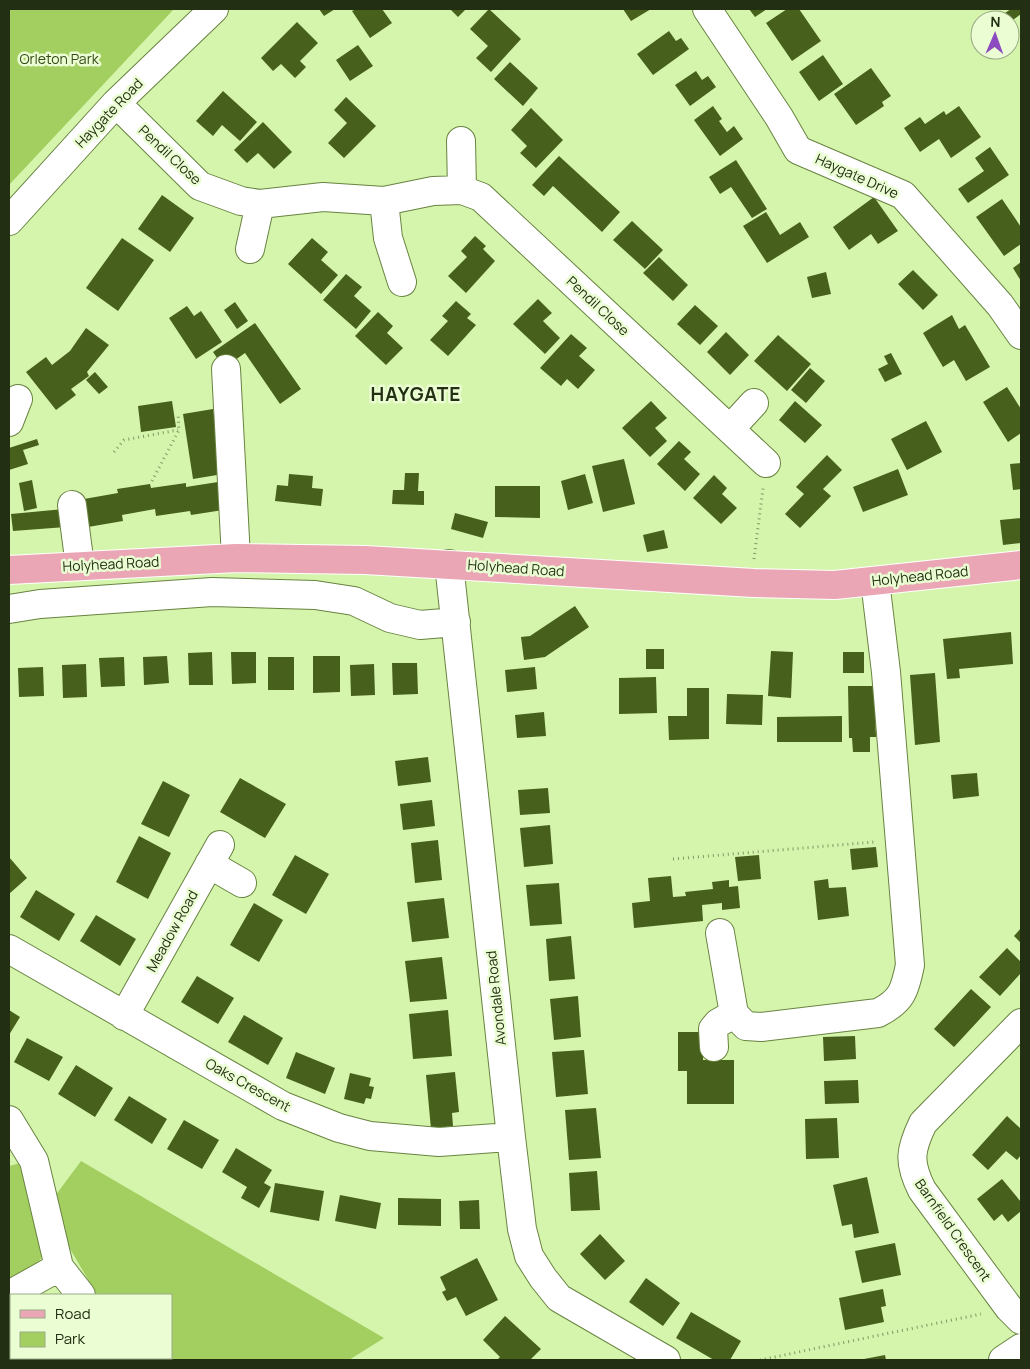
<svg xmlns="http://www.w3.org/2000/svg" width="1030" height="1369" viewBox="0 0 1030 1369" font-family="Manrope,sans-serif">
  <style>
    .green { fill: #a3cf61 }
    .building { fill: #47601c }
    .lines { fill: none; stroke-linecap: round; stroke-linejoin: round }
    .minor-casing { stroke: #688340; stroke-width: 30 }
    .major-casing { stroke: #fff; stroke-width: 30 }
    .path { stroke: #829865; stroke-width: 3; stroke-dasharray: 1 4; stroke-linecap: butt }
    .minor { stroke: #fff; stroke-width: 28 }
    .major { stroke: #eaa6b5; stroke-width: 28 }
    .labels { text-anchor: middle; stroke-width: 5; stroke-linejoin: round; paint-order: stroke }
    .park-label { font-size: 14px; fill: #364917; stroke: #eafdd3 }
    .street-label { font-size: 14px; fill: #232f13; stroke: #eafdd3 }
    .district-label { font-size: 19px; font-weight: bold; letter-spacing: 1px; fill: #232f13; stroke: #eafdd3 }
  </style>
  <rect width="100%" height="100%" fill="#d5f5ad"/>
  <path class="green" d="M9 9H174L9 185Z
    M28 1161C34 1183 54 1241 40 1260 32 1271 20 1278 9 1284V1166Z
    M81 1161 384 1338 349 1360H171V1295H97L62 1235 55 1196Z"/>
  <path class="building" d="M319 9H335L324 16Z
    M356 9H382L392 23 370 38 352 11Z
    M450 9H466L458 17Z
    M489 9 521 39 491 72 476 58 488 46 470 29Z
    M623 9H651L631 21Z
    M749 9H767L755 17Z
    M787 9H799L821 41 792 61 766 23Z
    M1011 9H1021V14L1010 22 1002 15Z
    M297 22 318 43 300 61 306 67 295 78 281 64 273 71 261 58Z
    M669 31 676 41 681 38 689 49 653 75 637 54Z
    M358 45 373 66 350 81 336 60Z
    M823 55 843 84 819 101 799 72Z
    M510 62 538 88 523 106 494 79Z
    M871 68 891 96 882 102 884 106 856 125 834 94Z
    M696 71 702 80 708 76 716 87 690 106 675 85Z
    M223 91 257 122 240 141 222 125 213 136 196 121Z
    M346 97 376 126 344 158 328 143 347 123 334 110Z
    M713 106 722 119 719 121 727 132 734 126 743 139 720 156 694 120Z
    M959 106 981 137 951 158 939 139 920 152 904 128 920 117 925 124 944 111 946 115Z
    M531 108 563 140 536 168 520 153 527 146 511 130Z
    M263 122 292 152 274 169 258 153 247 163 234 150Z
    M990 147 1009 175 968 203 958 189 984 171 975 158Z
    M559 156 620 212 602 232 553 186 544 196 532 185Z
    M736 160 767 209 752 218 731 187 720 194 709 177Z
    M162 195 194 218 170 252 138 229Z
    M874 197 898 231 878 244 871 234 849 250 833 227Z
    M1002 199 1021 227V244L1004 256 976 217Z
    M766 212 780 235 800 222 809 237 767 263 743 226Z
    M632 221 663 250 645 269 613 240Z
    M475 236 486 246 483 249 495 261 466 293 448 276 467 257 461 251Z
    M122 238 154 260 118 311 86 288Z
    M312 238 328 252 321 260 338 275 321 294 288 264Z
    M659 257 688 285 673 301 643 273Z
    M1021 262V281L1013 268Z
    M913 270 938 295 923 310 898 284Z
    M826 272 831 294 812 298 807 277Z
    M346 274 362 287 354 296 371 311 356 329 323 300Z
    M538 299 552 313 543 321 560 338 545 354 513 324Z
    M456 301 471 314 467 318 476 325 448 356 430 340 448 321 442 316Z
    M235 302 248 321 237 329 224 310Z
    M695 305 718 326 700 345 677 324Z
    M187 306 194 316 201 311 222 342 196 359 169 318Z
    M378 312 393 326 387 333 403 348 386 365 355 336Z
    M952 315 959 329 965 325 990 367 966 381 954 360 943 367 923 333Z
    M255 323 301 389 280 404 245 353 224 368 213 352Z
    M86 328 109 345 87 372 89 376 71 389 76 395 56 410 26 372 46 357 52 365 70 351Z
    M726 332 749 355 730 375 707 352Z
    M571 334 587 348 579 356 595 370 578 389 567 379 561 386 540 368Z
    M778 335 811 364 787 391 754 361Z
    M891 353 902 374 885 382 878 369 888 364 884 356Z
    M810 368 825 381 806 403 791 390Z
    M95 372 108 387 99 394 86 380Z
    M1007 387 1021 409V433L1008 442 983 402Z
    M172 401 176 427 141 432 138 406Z
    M651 401 667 418 655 428 667 441 650 457 622 428Z
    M795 401 822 425 805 443 779 420Z
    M213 409 223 474 193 479 183 414Z
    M926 421 942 452 907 470 891 439Z
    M37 439 39 445 23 450 28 464 9 470V448Z
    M679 441 691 452 684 459 700 474 685 491 657 464Z
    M827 455 842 470 823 489 831 496 800 528 785 514 804 494 796 487Z
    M624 459 635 504 603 512 592 466Z
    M1021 463V489L1013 490 1010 464Z
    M898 469 908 495 863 512 853 487Z
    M405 473H419L418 491H424V505L392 504 393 490H404Z
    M289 474 313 476 312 488 323 489 321 506 275 501 277 485 288 486Z
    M585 474 593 503 568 510 561 481Z
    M714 475 727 488 722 494 737 508 721 524 693 498Z
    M32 480 37 508 24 511 19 483Z
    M218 482 223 510 191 515 190 511 156 516 155 509 122 515 123 521 88 527 84 499 118 493 117 489 150 484 151 488 186 483V487Z
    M495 486H540V518L495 517Z
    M64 509 66 527 13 531 11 514Z
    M455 513 488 522 483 538 451 529Z
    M1021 518V543L1003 545 1000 520Z
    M664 530 668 548 647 552 643 535Z
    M575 606 589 627 545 657 524 660 521 637 530 636Z
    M1011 632 1013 664 959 669 960 678 947 679 943 639Z
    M646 649H664V669H646Z
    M771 651 793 652 791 698 768 696Z
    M212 652 213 685H189L188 653Z
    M231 652H256V683L232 684Z
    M843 652H864V673H843Z
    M167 656 169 683 144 685 143 657Z
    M313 656H340V692L313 693Z
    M124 657 125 686 101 687 99 658Z
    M268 657H294V690H268Z
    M392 663H417L418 694 393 695Z
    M86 664 87 697 63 698 62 665Z
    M374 664 375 695 351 696 350 665Z
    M43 667 44 696 19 697 18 668Z
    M535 667 537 689 507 692 505 670Z
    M935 673 940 742 915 745 910 675Z
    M656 677 657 713 619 714V678Z
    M848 686H874L876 737H870V752H853L852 738H849Z
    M687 688H709V739L669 740 668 716H687Z
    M727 694 763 695 762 725 726 724Z
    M544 712 546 736 517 738 515 715Z
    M842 716V742H777V717Z
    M428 757 431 782 398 786 395 761Z
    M977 773 979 796 953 799 951 775Z
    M240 778 286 804 265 838 220 812Z
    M163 781 190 795 169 837 141 824Z
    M548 788 550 813 520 815 518 790Z
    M432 800 435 826 403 830 400 804Z
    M550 825 553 864 524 867 520 828Z
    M139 836 171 853 148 899 116 882Z
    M438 840 442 880 415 883 411 843Z
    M876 847 878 867 852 870 850 849Z
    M295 855 329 874 306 914 272 895Z
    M759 855 761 879 738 881 735 857Z
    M9 857 27 878 9 894Z
    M671 876 673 897 686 896 685 892 713 889 712 882 729 880V887L738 886 740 908 722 910V903L702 905 703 921 634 928 632 903 650 901 648 878Z
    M828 879 829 888 846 887 849 916 818 920 814 881Z
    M559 883 562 924 530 926 526 885Z
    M36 890 75 914 59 941 20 917Z
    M444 898 449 938 412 942 407 902Z
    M254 903 283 920 259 962 230 945Z
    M96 915 136 939 120 966 80 941Z
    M1021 928V943L1014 936Z
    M571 936 575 979 549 981 546 939Z
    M1007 948 1021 962V973L1000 996 979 977Z
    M442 957 447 999 410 1002 405 961Z
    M197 976 234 998 218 1024 181 1002Z
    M971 989 991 1007 954 1047 934 1029Z
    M578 996 581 1037 554 1040 550 999Z
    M9 1010 20 1017 9 1035Z
    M448 1010 452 1056 413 1059 409 1014Z
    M244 1015 283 1038 268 1065 228 1042Z
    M678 1032H703V1060H734V1104H687V1071H678Z
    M855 1036 856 1059 824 1061 823 1037Z
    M27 1038 63 1057 49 1081 14 1062Z
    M584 1050 588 1094 556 1097 552 1052Z
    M296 1052 335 1068 325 1094 286 1078Z
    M76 1065 113 1088 95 1117 58 1094Z
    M455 1072 459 1112 452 1113 453 1126 431 1129 426 1075Z
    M350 1073 371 1078 369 1086 374 1087 371 1099 366 1098 364 1104 344 1099Z
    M858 1080 859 1103 825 1104 824 1081Z
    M129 1096 167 1119 152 1144 114 1120Z
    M596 1108 601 1158 569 1160 565 1110Z
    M1007 1116 1021 1129V1155L1017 1160 1006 1151 988 1170 972 1155Z
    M837 1118 839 1158 806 1159 805 1119Z
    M184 1120 219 1140 202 1169 167 1149Z
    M236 1148 272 1170 264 1183 271 1187 259 1208 241 1198 247 1187 222 1172Z
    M597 1171 600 1210 571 1211 569 1173Z
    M867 1177 879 1233 854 1238 852 1224 842 1226 833 1185Z
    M1002 1179 1021 1202V1211L1008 1222 1002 1214 994 1221 977 1199Z
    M275 1183 324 1191 319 1221 270 1212Z
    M340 1195 381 1203 376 1229 335 1221Z
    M398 1198 441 1199V1226L398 1225Z
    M479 1200 480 1229H460L459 1201Z
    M600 1234 625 1261 605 1280 580 1254Z
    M895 1243 901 1275 862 1283 855 1251Z
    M477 1258 498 1300 466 1316 456 1297 447 1301 442 1292 446 1290 440 1277Z
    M646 1278 680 1303 663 1326 629 1302Z
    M883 1289 886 1306 881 1307 884 1322 845 1330 839 1298Z
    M691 1312 741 1341 730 1360H714L676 1338Z
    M505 1316 541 1349 530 1360H497L500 1357 483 1340Z
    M885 1355 886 1360H864V1359Z
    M38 1358H75L76 1360H39Z
    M137 1358H164L165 1360H138Z"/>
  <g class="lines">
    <g class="minor-casing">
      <path id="minor" d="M707 9 779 117 798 150 903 195 1000 305 1021 335
        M116 103 200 186 241 201 260 204 323 197 384 201 433 191 462 190 481 197 766 463
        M461 141 462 190
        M384 201 388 238 402 282
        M9 221 116 103 214 9
        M250 249 260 204
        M226 369 236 558
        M9 422 18 399
        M731 428 754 403
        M72 505 80 566
        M449 564 511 1137 522 1229 529 1256 543 1278 559 1298 666 1360
        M9 609 40 604 212 592 315 595 354 601 390 618 420 625 456 622
        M209 864 242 883
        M720 933 734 1014 746 1026 761 1027 878 1013C902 1001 905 990 910 965L886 672 875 581
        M9 949 283 1106 339 1128 370 1136 439 1142 511 1137
        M124 1016 220 845
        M1021 1023 923 1123C910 1150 908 1162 922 1190L1009 1308 1021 1320
        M714 1047 713 1029 718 1023 734 1014
        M9 1120 34 1161 59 1267 81 1295
        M9 1295 59 1267
        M122 1358 123 1360
        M1003 1360 1021 1348"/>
    </g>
    <g class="major-casing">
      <path id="major" d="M9 570 236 558 365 560 754 583 835 585 1021 565"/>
    </g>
    <path class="path" d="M114 452 124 440 178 430
      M152 481 179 430 178 414
      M754 559 763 488
      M673 859 874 842
      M760 1360 981 1314"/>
    <use href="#minor" class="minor"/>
    <use href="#major" class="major"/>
  </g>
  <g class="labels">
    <g class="park-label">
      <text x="59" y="64">Orleton Park</text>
    </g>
    <g class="street-label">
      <text transform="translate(109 113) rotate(-46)" y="5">Haygate Road</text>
      <text transform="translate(170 155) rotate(43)" y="5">Pendil Close</text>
      <text transform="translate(857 176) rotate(24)" y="5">Haygate Drive</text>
      <text transform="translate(598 306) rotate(43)" y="5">Pendil Close</text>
      <text transform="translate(111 564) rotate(-3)" y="5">Holyhead Road</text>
      <text transform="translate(516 568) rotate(4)" y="5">Holyhead Road</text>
      <text transform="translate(920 576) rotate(-6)" y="5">Holyhead Road</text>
      <text transform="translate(172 931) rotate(-61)" y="5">Meadow Road</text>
      <text transform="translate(496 998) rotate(-96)" y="5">Avondale Road</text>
      <text transform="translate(248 1085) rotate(29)" y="5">Oaks Crescent</text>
      <text transform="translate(953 1230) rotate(55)" y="5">Barnfield Crescent</text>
    </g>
    <g class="district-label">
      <text x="416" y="401">HAYGATE</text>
    </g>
  </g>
  <rect width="1030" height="1369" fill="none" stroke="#232f13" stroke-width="20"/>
  <rect x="10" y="1294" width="162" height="65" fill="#eafdd3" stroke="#9aab86"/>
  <rect x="20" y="1310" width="25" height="8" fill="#eaa6b5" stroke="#9aab86"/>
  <text x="55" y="1319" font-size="15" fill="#232f13">Road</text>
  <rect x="20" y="1332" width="25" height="15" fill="#a3cf61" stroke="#9aab86"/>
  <text x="55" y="1344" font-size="15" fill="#232f13">Park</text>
  <g transform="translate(995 35) rotate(2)"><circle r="24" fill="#eafdd3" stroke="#9aab86"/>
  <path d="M0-4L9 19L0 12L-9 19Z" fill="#8c4bbf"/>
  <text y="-8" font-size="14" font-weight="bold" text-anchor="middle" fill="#232f13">N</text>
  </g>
</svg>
